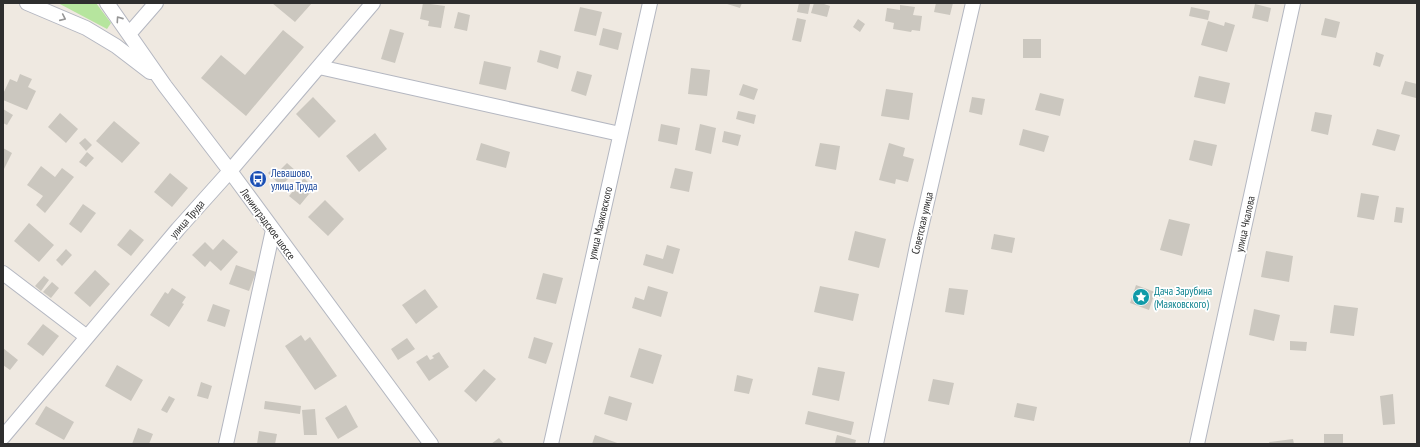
<svg xmlns="http://www.w3.org/2000/svg" width="1420" height="447" viewBox="0 0 1420 447" font-family="'PT Sans Narrow',sans-serif">
  <style>
    .green { fill: #b6e59e }
    .building { fill: #cbc7bf }
    .lines { fill: none; stroke-linecap: round; stroke-linejoin: round }
    .minor-casing { stroke: #b4b7c1; stroke-width: 16 }
    .minor { stroke: #fff; stroke-width: 14 }
    .oneway { stroke: #969696 }
    .labels { text-anchor: middle; stroke-width: 3.5; stroke-linejoin: round; paint-order: stroke }
    .transit-label { font-size: 11px; fill: #164399; stroke: #fff; text-anchor: start }
    .street-label { font-size: 11px; fill: #2e2e2e; stroke: #fff }
    .culture-label { font-size: 11px; fill: #0d838f; stroke: #fff; text-anchor: start }
  </style>
  <rect width="100%" height="100%" fill="#efe9e1"/>
  <path class="green" d="M58 3H96L111 23 107 29Z"/>
  <path class="building" d="M272 3H312L295 22Z
    M423 3 445 6 441 28 428 26 429 21 420 19Z
    M724 3H742L740 8Z
    M799 3 810 4 808 14 797 12Z
    M814 3H821L830 6 827 17 811 13Z
    M936 3H953L950 15 934 12Z
    M1255 4 1271 8 1268 22 1252 18Z
    M900 5 915 7 913 15 922 16 920 31 912 30 911 32 893 29 894 23 885 21 887 8 900 10Z
    M580 7 602 12 596 36 574 31Z
    M1191 7 1210 11 1208 20 1189 16Z
    M458 12 470 15 467 31 454 28Z
    M797 18 806 20 801 42 792 40Z
    M1325 18 1340 22 1336 38 1321 35Z
    M858 19 865 24 860 32 853 27Z
    M1208 21 1224 26 1225 22 1235 25 1227 52 1201 45Z
    M603 28 622 33 618 50 599 45Z
    M390 29 404 33 395 63 381 59Z
    M283 30 304 47 246 116 201 78 221 55 245 75Z
    M1023 39H1041V58H1023Z
    M540 50 561 56 558 69 537 62Z
    M1376 52 1384 55 1380 67 1373 65Z
    M484 61 511 67 506 90 479 84Z
    M691 68 710 70 707 96 688 94Z
    M577 71 592 75 586 96 571 91Z
    M20 74 32 79 28 87 36 91 27 110 3 100V94L10 79 17 82Z
    M1199 76 1230 83 1225 104 1194 97Z
    M1405 81 1417 84 1416 98 1401 94Z
    M743 84 758 89 754 100 739 95Z
    M886 89 913 93 909 120 881 116Z
    M1040 93 1064 99 1060 116 1035 110Z
    M313 97 336 121 319 138 296 114Z
    M972 97 985 99 982 115 969 112Z
    M3 109 13 115 7 125 3 123Z
    M738 111 756 115 754 124 736 119Z
    M1315 112 1332 115 1328 135 1311 131Z
    M60 113 78 129 66 143 48 127Z
    M114 121 140 143 122 163 96 141Z
    M661 124 680 128 677 145 658 141Z
    M700 124 716 128 711 154 695 150Z
    M1023 129 1049 136 1044 152 1019 145Z
    M1377 129 1400 135 1395 151 1372 145Z
    M724 131 741 135 738 146 722 142Z
    M375 133 387 149 359 172 346 156Z
    M85 138 92 145 86 151 79 143Z
    M1194 140 1217 145 1212 166 1189 160Z
    M481 143 510 152 506 168 476 160Z
    M820 143 840 146 836 170 815 166Z
    M889 143 905 148 903 156 914 159 908 182 896 179 895 184 879 180Z
    M3 148 12 153 3 171Z
    M87 152 94 158 86 167 79 162Z
    M287 163 296 171 281 186 268 173 274 167 279 171Z
    M41 166 55 177 62 168 74 177 45 213 36 205 43 196 27 185Z
    M675 168 693 172 689 192 670 188Z
    M170 173 188 188 172 207 154 192Z
    M304 178 314 188 300 205 289 196Z
    M1361 193 1379 196 1374 220 1357 217Z
    M325 200 344 219 328 236 308 217Z
    M83 204 96 213 81 233 69 224Z
    M1396 207 1404 208 1402 223 1394 222Z
    M1169 219 1190 224 1182 256 1160 250Z
    M29 223 54 245 39 262 14 241Z
    M130 229 144 240 131 256 117 245Z
    M855 231 886 239 879 268 848 260Z
    M994 234 1015 238 1012 253 991 249Z
    M223 239 238 252 221 271 210 261 205 267 192 255 205 242 213 250Z
    M667 245 680 249 673 274 643 265 646 254 663 259Z
    M66 249 72 255 62 266 56 260Z
    M1266 251 1293 256 1289 282 1261 277Z
    M236 265 256 272 249 291 229 284Z
    M95 270 110 284 90 307 74 293Z
    M543 273 563 278 556 304 536 299Z
    M44 276 49 280 41 291 35 286Z
    M52 282 59 288 51 298 43 292Z
    M1136 285 1155 292 1149 310 1130 303Z
    M648 286 668 292 661 317 632 308 635 297 644 300Z
    M820 286 859 294 853 321 814 312Z
    M172 288 186 297 182 303 184 304 169 327 150 315 165 292 168 294Z
    M949 288 968 290 964 315 945 312Z
    M425 289 438 307 416 324 402 305Z
    M213 304 230 310 225 327 207 321Z
    M1334 305 1358 308 1354 336 1330 333Z
    M1254 309 1280 315 1274 341 1249 335Z
    M43 324 59 336 43 356 27 344Z
    M301 335 305 341 310 337 337 376 315 390 285 346Z
    M534 337 553 343 546 364 528 358Z
    M407 338 415 349 398 360 391 349Z
    M1290 341 1307 342 1306 351 1290 350Z
    M3 348 18 360 10 370 3 365Z
    M639 348 662 355 653 384 630 377Z
    M439 352 449 367 429 381 416 362 427 355 430 360 434 358 432 356Z
    M117 365 143 380 131 401 105 386Z
    M818 367 845 372 839 401 812 395Z
    M484 369 496 379 476 402 464 391Z
    M737 375 753 379 749 394 734 391Z
    M933 379 954 383 949 405 928 401Z
    M201 382 212 386 208 399 197 396Z
    M1393 394 1395 424 1383 425 1380 396Z
    M169 396 175 399 167 413 161 410Z
    M609 396 632 403 627 421 604 414Z
    M265 401 301 406 300 414 264 409Z
    M1017 403 1037 407 1034 421 1014 417Z
    M346 405 358 427 338 439 325 418Z
    M46 406 74 422 64 440 35 424Z
    M315 409 317 435H304L302 410Z
    M808 411 854 422 851 435 805 424Z
    M138 428 153 434 149 444H132Z
    M259 431 277 434 275 444H257Z
    M1324 434H1343V444H1324Z
    M595 435 620 444H592Z
    M837 435 856 440 855 444H839L835 443Z
    M499 438 504 444H491Z
    M1293 439 1294 444H1270L1269 442Z"/>
  <g class="lines">
    <g class="minor-casing">
      <path id="minor" d="M27 3 86 28 116 46 150 72
        M107 3 165 86 230 171 431 444
        M129 34 156 3
        M319 67 620 134
        M3 273 87 337
        M3 437 178 229 230 171 373 3
        M226 444 273 230
        M551 444 650 3
        M876 444 918 241 973 3
        M1197 444 1293 3"/>
    </g>
    <use href="#minor" class="minor"/>
  </g>
  <defs><path id="oneway-chevron" d="M-2-3.5L2.5 0L-2 3.5" fill="none" stroke-width="1.6" stroke-linecap="round" stroke-linejoin="round"/></defs>
  <g class="oneway">
    <use href="#oneway-chevron" transform="translate(63 18) rotate(24)"/>
    <use href="#oneway-chevron" transform="translate(119 19) rotate(-125)"/>
  </g>
  <defs>
    <g id="bus-disc" transform="scale(0.9)"><circle r="9.5" fill="#1a4fb4" stroke="#fff"/><path d="M-5-6H5V4H4V6H2V4H-2V6H-4V4H-5ZM-3.5-4V0h7V-4ZM-3.5 1.2v1.5H-2V1.2ZM2 1.2v1.5H3.5V1.2Z" fill="#fff"/></g>
    <g id="sight-disc" transform="scale(0.9)"><circle r="9.5" fill="#0f9aa8" stroke="#fff"/><path d="M0-6L1.8-2.2L6-1.7L2.9 1.2L3.7 5.4L0 3.3L-3.7 5.4L-2.9 1.2L-6-1.7L-1.8-2.2Z" fill="#fff"/></g>
  </defs>
  <g fill-rule="evenodd">
    <use href="#bus-disc" x="258" y="179"/>
    <use href="#sight-disc" x="1141" y="297"/>
  </g>
  <g class="labels">
    <g class="transit-label">
      <text x="271" y="177">Левашово,<tspan x="271" dy="13">улица Труда</tspan></text>
    </g>
    <g class="street-label">
      <text transform="translate(187 219) rotate(-49)" y="4">улица Труда</text>
      <text transform="translate(600 223) rotate(-77)" y="4">улица Маяковского</text>
      <text transform="translate(922 223) rotate(-77)" y="4">Советская улица</text>
      <text transform="translate(268 224) rotate(54)" y="4">Ленинградское шоссе</text>
      <text transform="translate(1245 224) rotate(-78)" y="4">улица Чкалова</text>
    </g>
    <g class="culture-label">
      <text x="1154" y="295">Дача Зарубина<tspan x="1154" dy="13">(Маяковского)</tspan></text>
    </g>
  </g>
  <rect width="1420" height="447" fill="none" stroke="#2e2e2e" stroke-width="8"/>
</svg>
